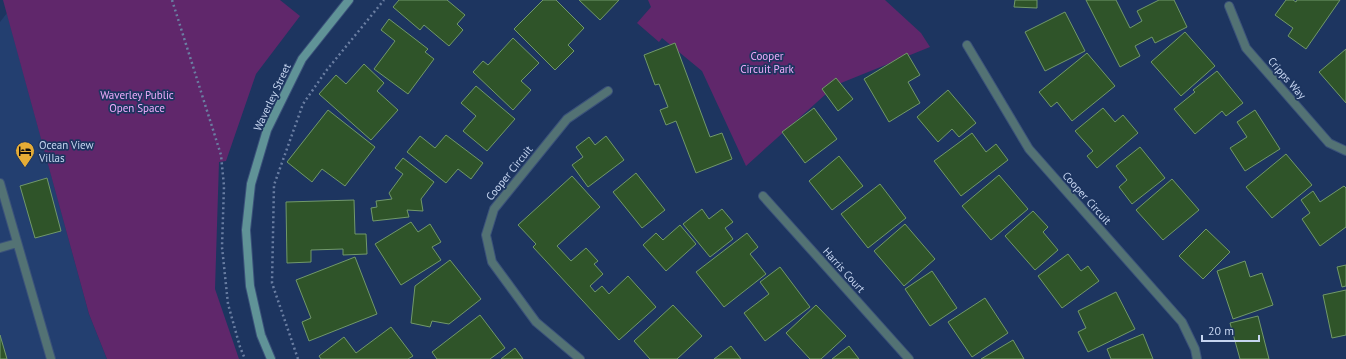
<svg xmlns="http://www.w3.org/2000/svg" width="1346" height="359" viewBox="0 0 1346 359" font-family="'PT Sans',sans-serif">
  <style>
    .built { fill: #233f70 }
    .green { fill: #60276b }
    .building { fill: #2f5429; stroke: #71986a }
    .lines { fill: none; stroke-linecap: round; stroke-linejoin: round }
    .lane-casing { stroke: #3b527a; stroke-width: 10 }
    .street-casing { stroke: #3b527a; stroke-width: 10 }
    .secondary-casing { stroke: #3b527a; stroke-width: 10 }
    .path { stroke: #6a7ea2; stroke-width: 2.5; stroke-dasharray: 2 3; stroke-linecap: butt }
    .lane { stroke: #537274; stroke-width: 8 }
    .street { stroke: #537274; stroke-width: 8 }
    .secondary { stroke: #609397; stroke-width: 8 }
    .labels { text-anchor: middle; stroke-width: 3.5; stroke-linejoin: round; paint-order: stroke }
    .park-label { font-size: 11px; fill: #efacfb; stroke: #1d3560 }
    .street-label { font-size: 11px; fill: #c6d5f0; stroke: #1d3560 }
    .poi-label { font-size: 11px; fill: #c6d5f0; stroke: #1d3560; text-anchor: start }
  </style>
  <rect width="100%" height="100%" fill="#1d3560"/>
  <path class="built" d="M7 13 89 314 107 359H0V22Z"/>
  <path class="green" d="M3 0H280L300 16 256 74 226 161 219 162 215 289 239 359H107L89 314Z
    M648 0H885L921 33 930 47 836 85 746 166 702 71 662 38 659 42 637 23 651 7Z"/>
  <path class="building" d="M399 0H447L465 15 457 24 463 30 449 46 424 25 420 30 393 7Z
    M543 0H556L584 28 568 45 574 51 555 70 514 29Z
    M579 0H619L600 20Z
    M1015 0H1037V8L1014 7Z
    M1086 0H1116L1130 28 1142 21 1137 11 1159 0H1174L1187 27 1155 43 1152 37 1135 46 1140 56 1120 67Z
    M1286 0H1293L1296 2 1297 0H1340L1306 49 1288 36 1293 28 1275 15Z
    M1065 12 1085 51 1045 71 1025 32Z
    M389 19 428 49 425 52 434 59 408 94 374 69 395 41 381 30Z
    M1185 32 1215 66 1181 96 1151 62Z
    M513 38 539 63 521 81 531 90 513 110 473 72 483 61 488 65Z
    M675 43 710 137 722 133 732 159 696 173 676 121 666 125 660 110 668 107 659 84 655 85 644 55Z
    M1346 49V103L1319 72Z
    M907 53 920 75 908 82 920 103 889 122 864 79Z
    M1087 53 1115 86 1072 121 1057 102 1051 107 1039 92Z
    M364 64 384 83 377 91 398 110 371 140 319 94 336 75 346 84Z
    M1217 71 1243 103 1226 116 1222 111 1195 134 1174 109 1195 92 1193 90Z
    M836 78 853 99 838 111 822 89Z
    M476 86 515 119 487 151 463 131 476 116 461 103Z
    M948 90 976 123 959 137 952 129 938 142 917 117Z
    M814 108 837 139 805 163 782 132Z
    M1103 108 1115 122 1123 115 1138 133 1097 168 1087 156 1093 151 1075 131Z
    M328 110 375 147 345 186 322 169 312 182 287 162Z
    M1255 110 1280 149 1245 171 1230 148 1247 137 1237 122Z
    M972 133 986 152 996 144 1008 160 961 196 934 161Z
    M446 135 483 163 471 179 458 169 446 183 407 152 420 136 435 148Z
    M606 136 624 160 588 187 572 165 583 157 576 147 589 137 595 145Z
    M1140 147 1165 178 1132 204 1119 187 1127 180 1116 166Z
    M1286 154 1312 185 1272 218 1246 187Z
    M839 156 863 186 832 210 809 181Z
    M403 158 434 182 421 199 423 211 407 210 409 217 373 221 371 208 377 207 376 201 392 199 389 193 403 174 395 168Z
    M636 173 665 210 642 228 613 192Z
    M999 175 1028 209 991 240 962 206Z
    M572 176 600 207 557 246 571 261 586 248 598 261 594 264 603 274 590 286 595 292 602 286 609 294 628 276 656 307 619 340 533 247 536 244 518 225Z
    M47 178 61 231 35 238 20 186Z
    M1172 179 1199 210 1163 240 1136 210Z
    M880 184 906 218 868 248 841 214Z
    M1344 186 1346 188V227L1320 246 1302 219 1310 213 1301 200 1313 191 1320 202Z
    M354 200 355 234H366L367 254 343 255V249L311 250V262L287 263 286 202Z
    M702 209 709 219 722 209 733 222 725 228 733 239 710 257 683 224Z
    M1033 211 1048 227 1043 232 1058 250 1035 270 1005 236Z
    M411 222 418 232 430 224 441 242 432 247 441 260 401 285 375 244Z
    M905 224 935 259 904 286 874 251Z
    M680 225 696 244 666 271 643 245 656 233 663 240Z
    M1206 229 1230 252 1203 279 1179 256Z
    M747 233 758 247 750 254 766 274 724 307 696 272Z
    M1068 254 1081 271 1088 266 1099 281 1062 308 1038 276Z
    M355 257 377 314 309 341 302 322 311 318 296 280Z
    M450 260 481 299 449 324 432 321 430 327 411 323 415 286Z
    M1245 261 1250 277 1262 273 1273 305 1233 319 1217 271Z
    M1346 265V286L1342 287 1337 267Z
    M780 267 810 307 765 341 744 313 769 294 760 282Z
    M932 271 957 308 930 326 905 289Z
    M1346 290V335L1332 338 1323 295Z
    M1116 292 1135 329 1088 352 1078 332 1086 328 1078 311Z
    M985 298 1008 333 972 357 948 322Z
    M673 305 702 336 677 359H650L634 341Z
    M816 305 846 336 821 359H810L786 333Z
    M480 315 505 348 490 359H437L432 352Z
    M1258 316 1269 359H1240L1230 323Z
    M391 327 413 356 408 359H321L319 356 344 337 356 353Z
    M1143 334 1153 359H1111L1107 349Z
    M0 335 7 359H0Z
    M1013 340 1024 359H981Z
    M731 346 741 359H714Z
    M849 346 859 359H832Z
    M515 348 523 359H501Z"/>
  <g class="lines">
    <g class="lane-casing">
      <path id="lane" d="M0 183 51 359
        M0 248 17 243"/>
    </g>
    <g class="street-casing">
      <path id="street" d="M1229 6 1246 48 1329 143 1346 151
        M967 45 1029 149 1182 322 1195 349 1197 359
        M763 196 909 359
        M580 359 536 322 492 262 486 235 494 209 567 119 608 91"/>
    </g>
    <g class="secondary-casing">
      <path id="secondary" d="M271 359 261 335 250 286 246 230 251 184 267 130 302 59 349 0"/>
    </g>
    <path class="path" d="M172 0 221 155 224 186 222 247 228 304 240 347 245 359
      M298 359 272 283 274 185 303 104 326 71 384 0"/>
    <use href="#lane" class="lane"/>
    <use href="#street" class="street"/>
    <use href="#secondary" class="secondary"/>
  </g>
  <defs>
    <g id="hotel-pin" transform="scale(1)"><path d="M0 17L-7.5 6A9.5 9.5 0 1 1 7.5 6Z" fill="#e6ac36" stroke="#1d3560"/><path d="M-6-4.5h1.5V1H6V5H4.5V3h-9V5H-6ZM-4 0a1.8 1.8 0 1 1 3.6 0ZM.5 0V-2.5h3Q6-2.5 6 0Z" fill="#111"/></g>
  </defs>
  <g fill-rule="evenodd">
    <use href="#hotel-pin" x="25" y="151"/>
  </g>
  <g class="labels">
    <g class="park-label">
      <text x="767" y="60">Cooper<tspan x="767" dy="13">Circuit Park</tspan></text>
      <text x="137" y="99">Waverley Public<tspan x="137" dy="13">Open Space</tspan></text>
    </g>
    <g class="street-label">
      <text transform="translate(1287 78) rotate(49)" y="4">Cripps Way</text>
      <text transform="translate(272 97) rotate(-65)" y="4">Waverley Street</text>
      <text transform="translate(509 173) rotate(-51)" y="4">Cooper Circuit</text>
      <text transform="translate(1087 198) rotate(48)" y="4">Cooper Circuit</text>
      <text transform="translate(844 270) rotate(48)" y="4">Harris Court</text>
    </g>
    <g class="poi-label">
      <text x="39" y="149">Ocean View<tspan x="39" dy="13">Villas</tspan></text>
    </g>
  </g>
  <path d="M1202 335v6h57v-6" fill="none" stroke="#c6d5f0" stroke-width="2"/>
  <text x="1208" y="335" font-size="12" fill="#c6d5f0" stroke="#1d3560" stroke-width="3" paint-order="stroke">20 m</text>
</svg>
